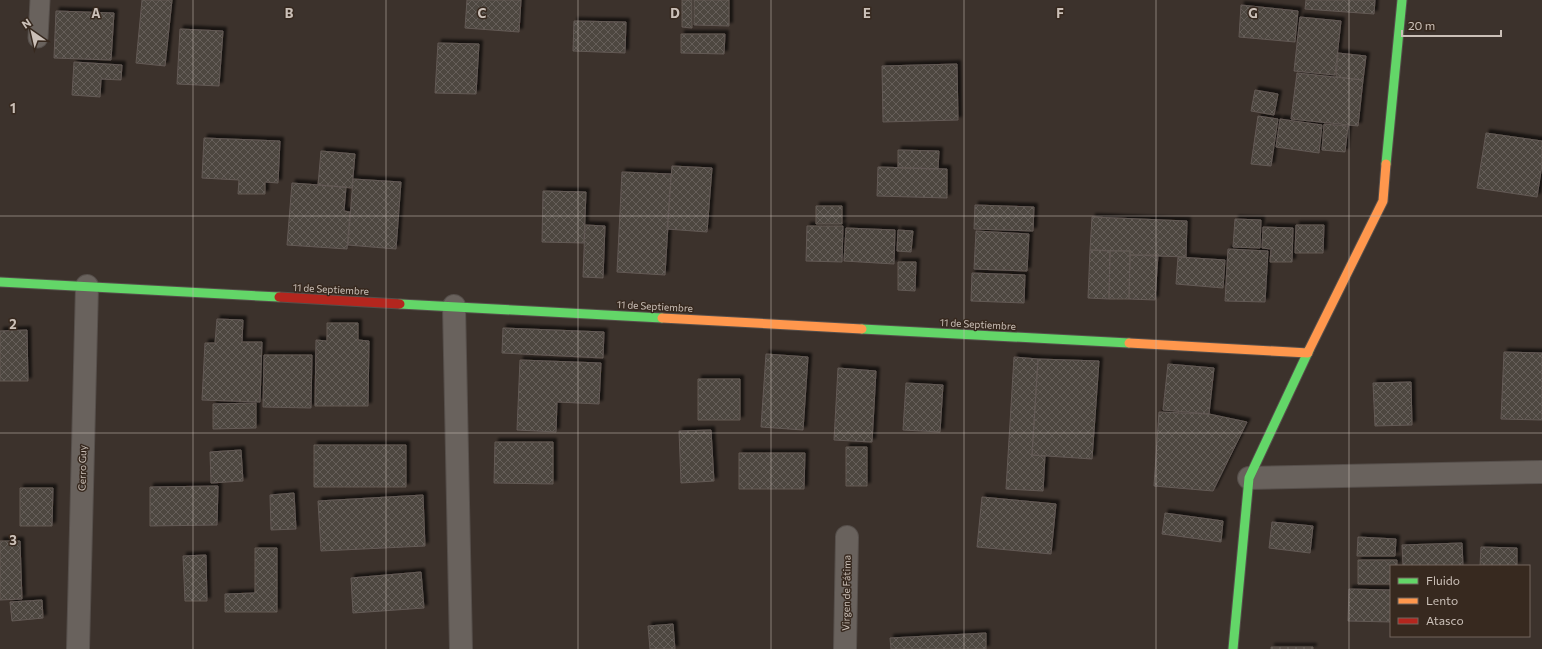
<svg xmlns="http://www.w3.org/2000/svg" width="1542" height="649" viewBox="0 0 1542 649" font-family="Commissioner,sans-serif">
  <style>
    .building { fill: url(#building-cross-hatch); stroke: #635a55; filter: url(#shadow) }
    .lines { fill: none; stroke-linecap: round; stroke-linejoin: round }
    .lane-casing { stroke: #564f4b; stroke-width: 21 }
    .street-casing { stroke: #564f4b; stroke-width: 24 }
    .fast-casing { stroke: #564f4b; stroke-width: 11 }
    .slow-casing { stroke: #564f4b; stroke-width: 11 }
    .jam-casing { stroke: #564f4b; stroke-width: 11 }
    .lane { stroke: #69625d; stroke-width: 19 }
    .street { stroke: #69625d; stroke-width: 22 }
    .fast { stroke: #63d668; stroke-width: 9 }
    .slow { stroke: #ff974d; stroke-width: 9 }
    .jam { stroke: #b3261e; stroke-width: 9 }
    .grid { fill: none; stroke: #cbc0b8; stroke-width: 1; stroke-opacity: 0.55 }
    .labels { text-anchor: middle; stroke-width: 3; stroke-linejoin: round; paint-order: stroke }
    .street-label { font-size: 10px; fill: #cbc0b8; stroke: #37291f }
    .grid-label { font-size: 13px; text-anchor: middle; font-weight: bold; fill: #cbc0b8; stroke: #37291f; stroke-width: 3; stroke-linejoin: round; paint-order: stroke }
  </style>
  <defs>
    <pattern id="building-cross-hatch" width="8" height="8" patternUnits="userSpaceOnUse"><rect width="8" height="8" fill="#4e4641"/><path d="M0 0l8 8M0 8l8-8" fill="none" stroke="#665f5a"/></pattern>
    <filter id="shadow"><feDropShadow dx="3.5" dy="-3.5" stdDeviation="1" flood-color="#0009"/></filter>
  </defs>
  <rect width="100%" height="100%" fill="#3c322c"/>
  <path class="building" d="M142 0H172L165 66 136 63Z
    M467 0H521L519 32 465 28Z
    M682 0H692V28L682 27Z
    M694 0H729V26L694 25Z
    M1306 0H1375L1374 14 1305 9Z
    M1241 5 1298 11 1295 42 1239 37Z
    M56 11 114 13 111 60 54 58Z
    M1300 17 1341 21 1335 75 1294 71Z
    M574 21 626 22 625 53 573 51Z
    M180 29 223 31 219 86 177 84Z
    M681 34H725L724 54 681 53Z
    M438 43 479 44 476 94 435 93Z
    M1338 53 1366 56 1363 80 1336 77Z
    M74 62 122 65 121 80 101 79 100 97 72 95Z
    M957 64 958 120 883 122 882 66Z
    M1297 73 1363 80 1358 126 1291 119Z
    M1255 90 1278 94 1274 115 1251 111Z
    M1258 116 1278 119 1271 166 1251 164Z
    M1280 119 1322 125 1319 153 1276 147Z
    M1324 124 1348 126 1345 152 1322 150Z
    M1486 133 1542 141V165L1537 197 1477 188Z
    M204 138 280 141 278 183 265 182V194H238L239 180 202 178Z
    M898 150 939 151 938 169 898 168Z
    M321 151 355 154 352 188 318 185Z
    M672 166 712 168 707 232 667 229Z
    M878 167 947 169V198L877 196Z
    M622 172 671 174 665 275 617 272Z
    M353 179 401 182 396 249 348 245Z
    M292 183 346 187 344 211 350 212 347 249 287 245Z
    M543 191 586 192 584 243 542 242Z
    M975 205 1034 207 1033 231 974 229Z
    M816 206H842V224H816Z
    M1092 217 1187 221 1186 257 1130 255V251L1090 250Z
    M1235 219 1261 220 1260 248 1233 247Z
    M585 225 605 226 603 278 583 277Z
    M1296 225H1324L1323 253H1295Z
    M807 226H843L842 262 806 261Z
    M1263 227 1293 228 1292 262H1270L1271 249 1262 248Z
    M846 228 895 230 894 264 844 261Z
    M898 230 913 231 911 252 897 251Z
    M976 231 1029 234 1027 271 974 269Z
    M1228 249 1268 251 1265 302 1225 301Z
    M1090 250 1110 251 1109 299 1088 298Z
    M1110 251H1130L1129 299H1109Z
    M1130 255H1158L1155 300 1129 299Z
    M1178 257 1225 260 1223 288 1176 284Z
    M898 262H916L915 291 898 290Z
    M972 273 1025 275 1024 303 971 301Z
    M217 319 243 320 242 342H262L260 402 202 400 205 343H215Z
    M327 323H358V340L369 341 368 406H315L316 340 327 341Z
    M503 328 604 332 603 358 502 353Z
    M27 330 28 381H0V331Z
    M1504 352 1542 353V420L1501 419Z
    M766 354 808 357 803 430 761 427Z
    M264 355H312L311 408 263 407Z
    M1014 357 1038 359 1032 455 1045 456 1043 491 1006 489Z
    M1038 359 1099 361 1092 459 1032 455Z
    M520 360 601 363 599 404 557 402 556 432 517 430Z
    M1168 364 1214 368 1209 414 1163 410Z
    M838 368 876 371 872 442 834 440Z
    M698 379H740V420H698Z
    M1411 382 1412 425 1375 426 1373 383Z
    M906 383 943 385 940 432 903 430Z
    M256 403V428L213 429V404Z
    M1159 412 1209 414 1247 422 1213 491 1154 486Z
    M711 430 714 481 681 483 679 431Z
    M495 442H553V484L494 483Z
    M314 445H406V487H314Z
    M846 447H867V486H846Z
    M241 450 243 481 211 483 210 452Z
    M739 453H805L804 489H739Z
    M218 486 217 525 150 526V487Z
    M20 488H53L52 526H20Z
    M294 493 296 529 271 530 270 495Z
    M423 495 425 546 321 551 318 501Z
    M982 497 1056 504 1051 554 977 547Z
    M1165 513 1223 521 1221 542 1162 534Z
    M1272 522 1313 526 1310 553 1269 548Z
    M1358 537 1396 539 1395 556H1357Z
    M0 541H20L22 599 0 600Z
    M1462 543 1463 566H1403L1402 545Z
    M1481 547 1517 548V566H1480Z
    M255 548H277V612H225V594L255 593Z
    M206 555 207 601H185L183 556Z
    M1358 560H1397V566H1391V584H1358Z
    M421 572 424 608 353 613 351 578Z
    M1349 589 1391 590V622L1348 621Z
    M42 600 43 618 12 621 10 602Z
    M673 624 675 649H650L648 626Z
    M986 633V649H891L890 638Z
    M1271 647H1313V649H1271Z"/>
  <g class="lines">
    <g class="lane-casing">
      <path id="lane" d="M38 38 40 0"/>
    </g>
    <g class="street-casing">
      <path id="street" d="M454 306 461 649
        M1249 478 1542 472
        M78 649 87 286
        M845 649 847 537"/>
    </g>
    <g class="fast-casing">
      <path id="fast" d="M1386 164 1402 0
        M0 282 279 297
        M400 304 662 318
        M862 329 1129 343
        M1233 649 1249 478 1309 350"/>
    </g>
    <g class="slow-casing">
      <path id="slow" d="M662 318 862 329
        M1129 343 1308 353
        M1309 350 1383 201 1386 164"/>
    </g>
    <g class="jam-casing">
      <path id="jam" d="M279 297 400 304"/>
    </g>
    <use href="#lane" class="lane"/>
    <use href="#street" class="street"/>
    <use href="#fast" class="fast"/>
    <use href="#slow" class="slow"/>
    <use href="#jam" class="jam"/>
  </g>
  <path class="grid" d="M193 0V649M386 0V649M578 0V649M771 0V649M964 0V649M1156 0V649M1349 0V649M0 216H1542M0 433H1542"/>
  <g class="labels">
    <g class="street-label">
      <text transform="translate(331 289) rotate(3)" y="4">11 de Septiembre</text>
      <text transform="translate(655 306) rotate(3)" y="4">11 de Septiembre</text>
      <text transform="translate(978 324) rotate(3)" y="4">11 de Septiembre</text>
      <text transform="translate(82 468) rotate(-89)" y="4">Cerro Guy</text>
      <text transform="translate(846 593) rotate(-89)" y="4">Virgen de Fátima</text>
    </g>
  </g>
  <g class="grid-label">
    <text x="96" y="18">A</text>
    <text x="289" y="18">B</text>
    <text x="482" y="18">C</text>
    <text x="675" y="18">D</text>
    <text x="867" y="18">E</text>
    <text x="1060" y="18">F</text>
    <text x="1253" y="18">G</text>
    <text x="13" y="113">1</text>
    <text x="13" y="329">2</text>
    <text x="13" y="545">3</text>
  </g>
  <rect x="1390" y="565" width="140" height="72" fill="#37291f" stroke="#72655c"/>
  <rect x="1398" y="578" width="20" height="6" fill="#63d668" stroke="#72655c"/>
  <text x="1426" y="585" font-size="12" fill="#cbc0b8">Fluido</text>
  <rect x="1398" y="598" width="20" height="6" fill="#ff974d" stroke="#72655c"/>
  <text x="1426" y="605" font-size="12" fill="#cbc0b8">Lento</text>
  <rect x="1398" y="618" width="20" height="6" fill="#b3261e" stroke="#72655c"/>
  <text x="1426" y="625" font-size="12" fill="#cbc0b8">Atasco</text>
  <g transform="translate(32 32) rotate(326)" stroke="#37291f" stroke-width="3" paint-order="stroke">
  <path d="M0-3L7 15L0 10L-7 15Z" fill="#cbc0b8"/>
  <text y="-6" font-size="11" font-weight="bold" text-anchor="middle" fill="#cbc0b8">N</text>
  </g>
  <path d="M1402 30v6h99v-6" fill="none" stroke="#cbc0b8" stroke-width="2"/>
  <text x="1408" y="30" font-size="12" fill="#cbc0b8" stroke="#37291f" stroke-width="3" paint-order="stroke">20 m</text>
</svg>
